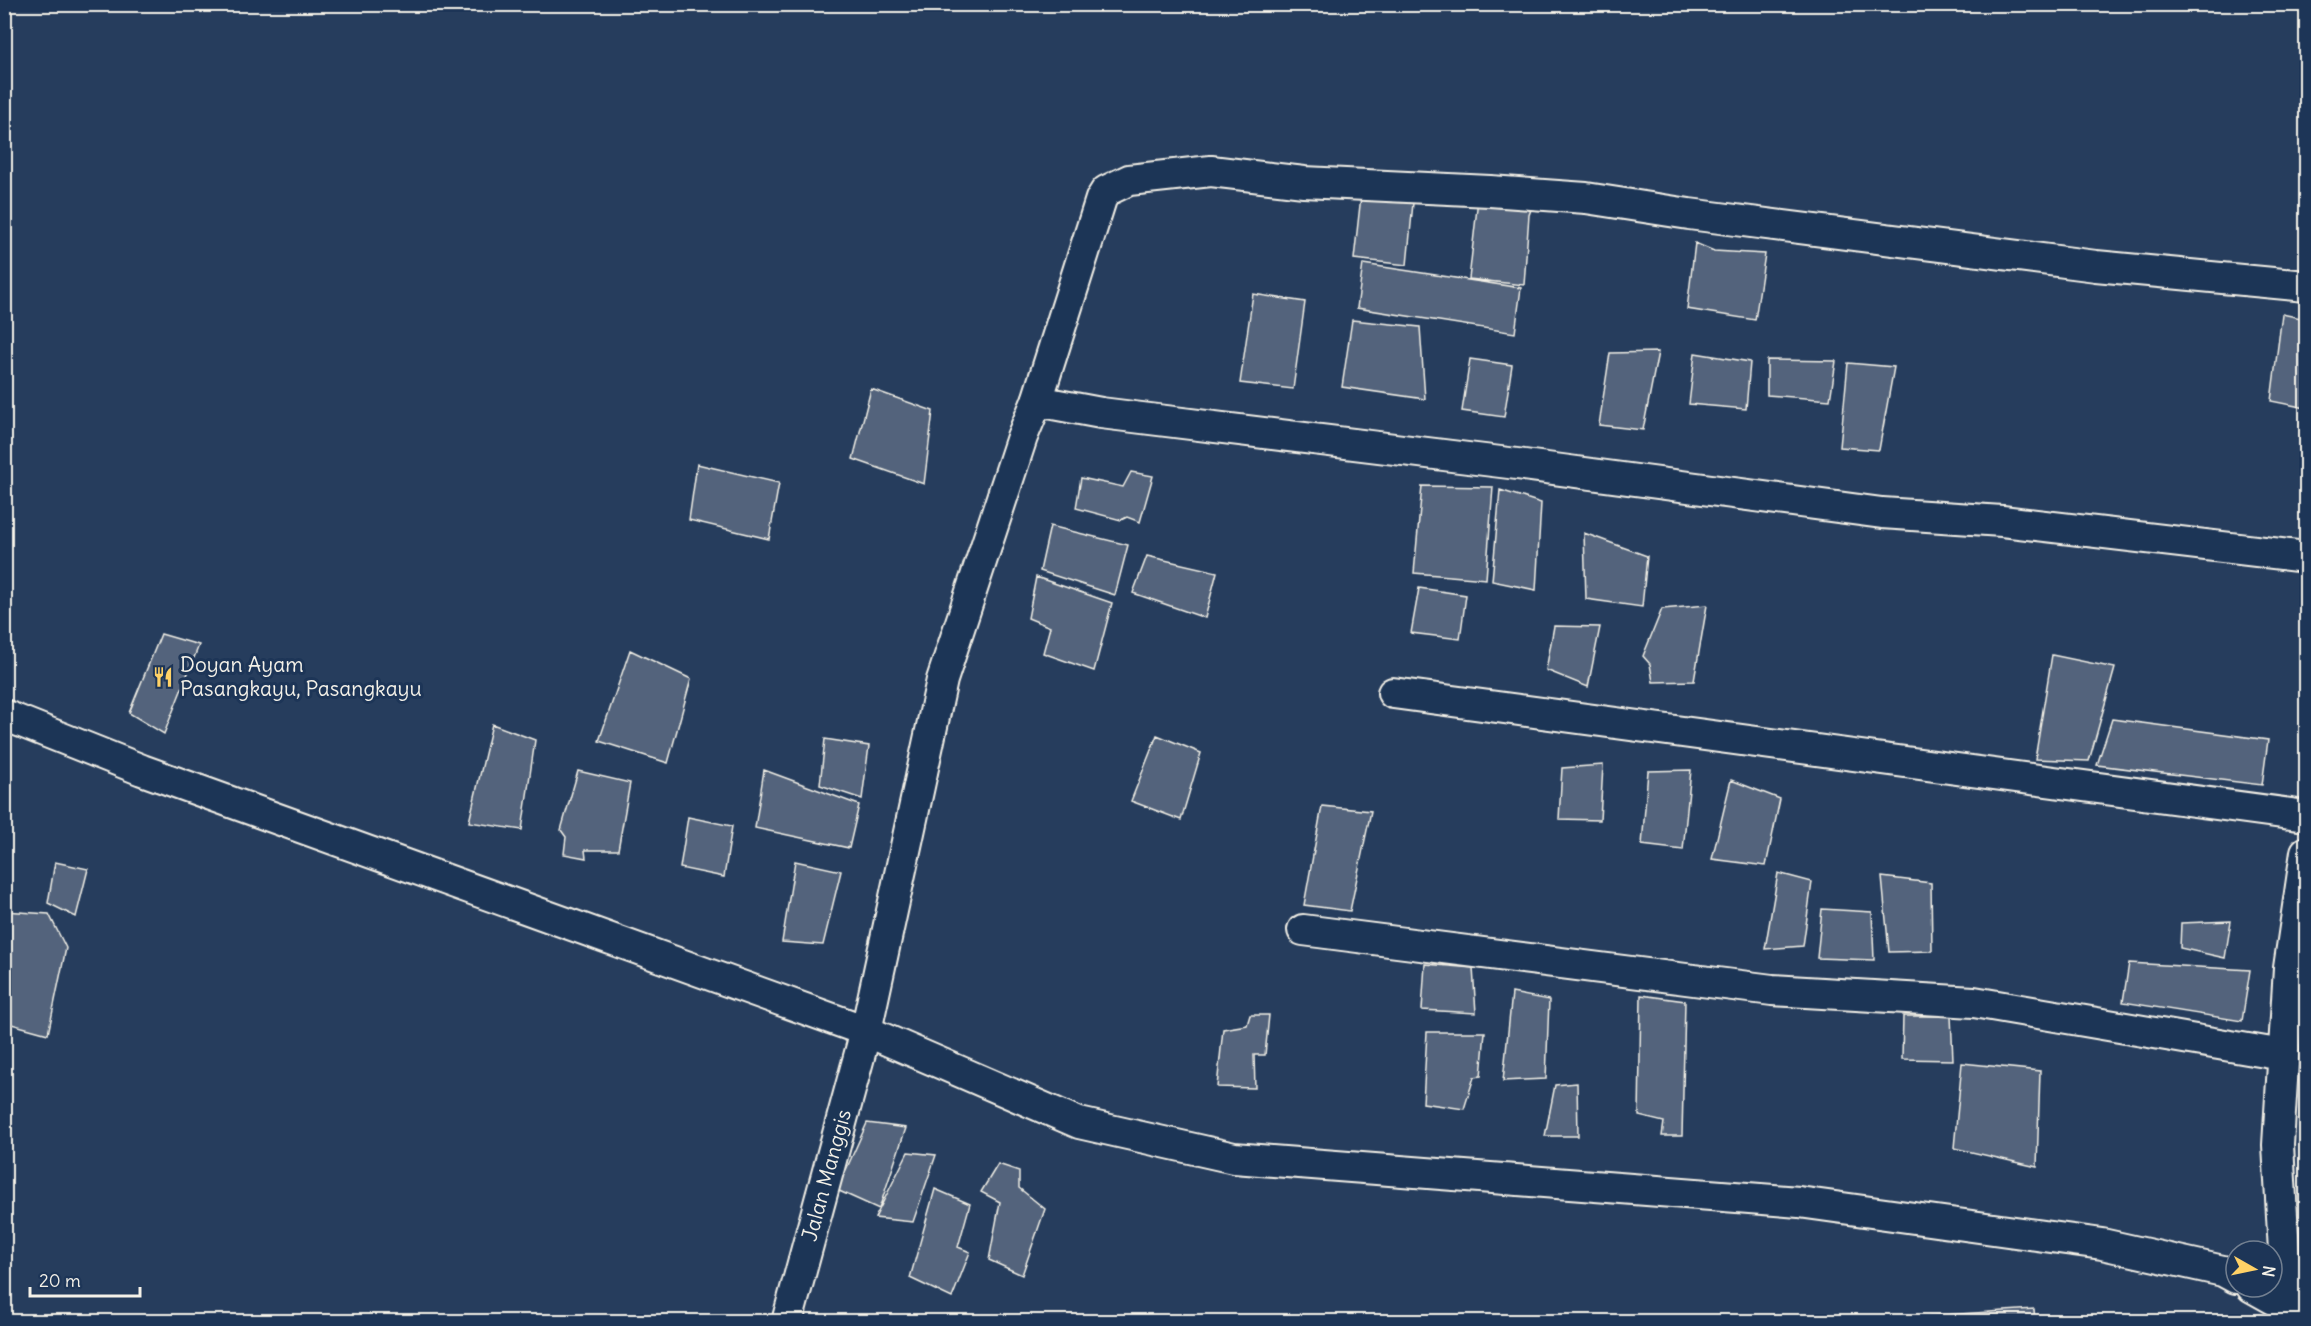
<svg xmlns="http://www.w3.org/2000/svg" width="2311" height="1326" viewBox="0 0 2311 1326" font-family="Delius,sans-serif">
  <style>
    .building { fill: #52647b; stroke: #f4f1e8; stroke-width: 1.5 }
    .lines { fill: none; stroke-linecap: round; stroke-linejoin: round }
    .street-casing { stroke: #f4f1e8; stroke-width: 34 }
    .street { stroke: #1d3557; stroke-width: 30 }
    .labels { text-anchor: middle; stroke-width: 6; stroke-linejoin: round; paint-order: stroke }
    .poi-label { font-size: 21px; fill: #f4f1e8; stroke: #1d3557; text-anchor: start }
    .street-label { font-size: 21px; fill: #f4f1e8; stroke: #1d3557 }
  </style>
  <rect width="100%" height="100%" fill="#263d5d"/>
  <filter id="ink" filterUnits="userSpaceOnUse"><feTurbulence type="fractalNoise" baseFrequency=".0167" numOctaves="2"/><feDisplacementMap in="SourceGraphic" scale="12" xChannelSelector="R" yChannelSelector="G"/><feConvolveMatrix kernelMatrix="1 2 1 2 8 2 1 2 1" color-interpolation-filters="sRGB"/></filter>
  <g filter="url(#ink)">
    <path class="building" d="M1361 196 1413 203 1407 265 1354 259Z
      M1478 199 1532 207 1529 215 1524 285 1469 279Z
      M1695 243 1714 251 1765 254 1755 320 1687 309Z
      M1363 264 1521 288 1515 333 1357 308Z
      M1253 294 1305 302 1293 389 1240 383Z
      M2282 314 2306 319V408L2271 401Z
      M1352 320 1420 327 1425 399 1342 387Z
      M1658 352 1643 430 1599 425 1610 353Z
      M1695 353 1750 362 1746 409 1689 404Z
      M1470 359 1512 365 1504 417 1462 411Z
      M1767 360 1836 361 1830 400 1767 395Z
      M1848 363 1894 367 1879 450 1840 447Z
      M871 389 933 411 924 484 853 459Z
      M697 464 779 483 769 539 689 520Z
      M1131 472 1153 476 1140 522 1127 517 1121 520 1076 508 1081 478 1123 487Z
      M1422 486 1493 487 1486 579 1414 573Z
      M1500 490 1541 503 1536 590 1492 581Z
      M1050 526 1128 545 1115 595 1040 571Z
      M1584 533 1647 556 1642 607 1586 599Z
      M1147 556 1217 572 1205 618 1133 593Z
      M1036 577 1112 603 1094 671 1043 653 1050 627 1028 618Z
      M1419 588 1466 595 1460 639 1411 633Z
      M1707 605 1694 681 1653 682 1650 664 1643 656 1662 609Z
      M1554 626 1600 627 1588 687 1546 670Z
      M161 634 199 645 164 734 129 713Z
      M630 650 691 679 668 763 599 741Z
      M2052 655 2115 668 2089 761 2035 759Z
      M2112 719 2268 740 2262 785 2097 765Z
      M492 724 535 740 522 830 469 822Z
      M1157 735 1201 753 1181 820 1131 801Z
      M825 739 869 746 862 799 820 785Z
      M1603 765 1600 820 1559 819 1562 768Z
      M764 770 859 805 849 848 755 828Z
      M1691 770 1683 850 1642 845 1648 771Z
      M578 771 630 783 618 850H585L586 858 564 854 566 837 561 830Z
      M1731 780 1780 799 1766 866 1712 859Z
      M1322 806 1371 811 1350 911 1304 905Z
      M688 817 732 826 724 877 680 868Z
      M795 861 841 871 823 945 782 942Z
      M55 862 88 869 76 917 48 903Z
      M1778 873 1812 882 1803 946 1765 949Z
      M1882 877 1931 883 1932 951 1889 952Z
      M1822 909 1872 912 1874 960 1817 958Z
      M4 911 49 914 66 948 48 1034 4 1022Z
      M2231 921 2225 958 2180 948 2181 923Z
      M2129 963 2250 970 2242 1021 2123 1002Z
      M1425 964 1473 968 1476 1013 1422 1010Z
      M1512 993 1549 1000 1546 1079 1503 1081Z
      M1641 995 1685 1001 1682 1136H1662L1664 1122 1639 1116Z
      M1250 1015H1269L1265 1055H1254L1255 1088 1217 1087 1223 1029 1247 1025Z
      M1903 1016H1951L1953 1060 1902 1059Z
      M1427 1032H1485L1481 1076 1474 1077 1464 1109 1423 1103Z
      M1962 1063 2040 1071 2037 1167 1954 1148Z
      M1577 1083 1578 1136H1545L1555 1085Z
      M867 1123 906 1128 879 1209 837 1190Z
      M908 1152 936 1155 913 1222 875 1218Z
      M998 1164 1019 1171V1188L1045 1209 1022 1275 989 1260 1000 1202 981 1192Z
      M935 1189 970 1204 958 1247 970 1252 952 1298 910 1278Z
      M2034 1309 2035 1322H1930V1316Z"/>
    <g class="lines">
      <g class="street-casing">
        <g id="street">
          <path d="M1037 401 1101 199 1106 191 1129 180 1211 171 1304 182 1490 191 1586 198 1689 214 2096 266 2306 286"/>
          <path d="M1393 693 2306 816"/>
          <path d="M4 715 142 770 866 1031 1079 1123 1234 1158 1799 1202 2102 1244 2223 1271 2236 1278"/>
          <path d="M1303 930 1772 990 1974 1002 2283 1055"/>
          <path d="M2252 1287 2288 1307H2304"/>
          <path id="s1" d="M787 1322 866 1031 942 680 1022 437 1037 401 1101 413 1517 464 1882 513 2002 521 2306 557"/>
          <path d="M2288 1322 2278 1145 2289 968 2306 852"/>
        </g>
      </g>
      <use href="#street" class="street"/>
    </g>
  </g>
  <defs>
    <g id="restaurant-bare" transform="scale(1.62)"><path d="M-5-6h1v4h1v-4h1v4h1v-4h1v5L-1.5 .5V6h-2V.5L-5-1ZM5-6V6H3V1.5H1.5Q1.5-4 5-6Z" fill="#ffd166" stroke="#1d3557" stroke-width="2.5" paint-order="stroke"/></g>
  </defs>
  <g fill-rule="evenodd">
    <use href="#restaurant-bare" x="163" y="677"/>
  </g>
  <g class="labels">
    <g class="poi-label">
      <text x="180" y="672">Doyan Ayam<tspan x="180" dy="24">Pasangkayu, Pasangkayu</tspan></text>
    </g>
    <g class="street-label">
      <text dy="7" stroke="none"><textPath href="#s1" startOffset="152">Jalan Manggis</textPath></text>
    </g>
  </g>
  <rect width="2311" height="1326" fill="none" stroke="#1d3557" stroke-width="24"/>
  <rect x="12" y="12" width="2287" height="1302" fill="none" stroke="#f4f1e8" stroke-width="2" filter="url(#ink)"/>
  <g transform="translate(2254 1269) rotate(99)"><circle r="28" fill="#1d3557" stroke="#738091" stroke-width="1.5"/>
  <path d="M0-4.5L10 22L0 15L-10 22Z" fill="#ffd166"/>
  <text y="-9" font-size="16" font-weight="bold" text-anchor="middle" fill="#f4f1e8">N</text>
  </g>
  <path d="M30 1287v9h110v-9" fill="none" stroke="#f4f1e8" stroke-width="3"/>
  <text x="39" y="1287" font-size="18" fill="#f4f1e8" stroke="#1d3557" stroke-width="4.5" paint-order="stroke">20 m</text>
</svg>
